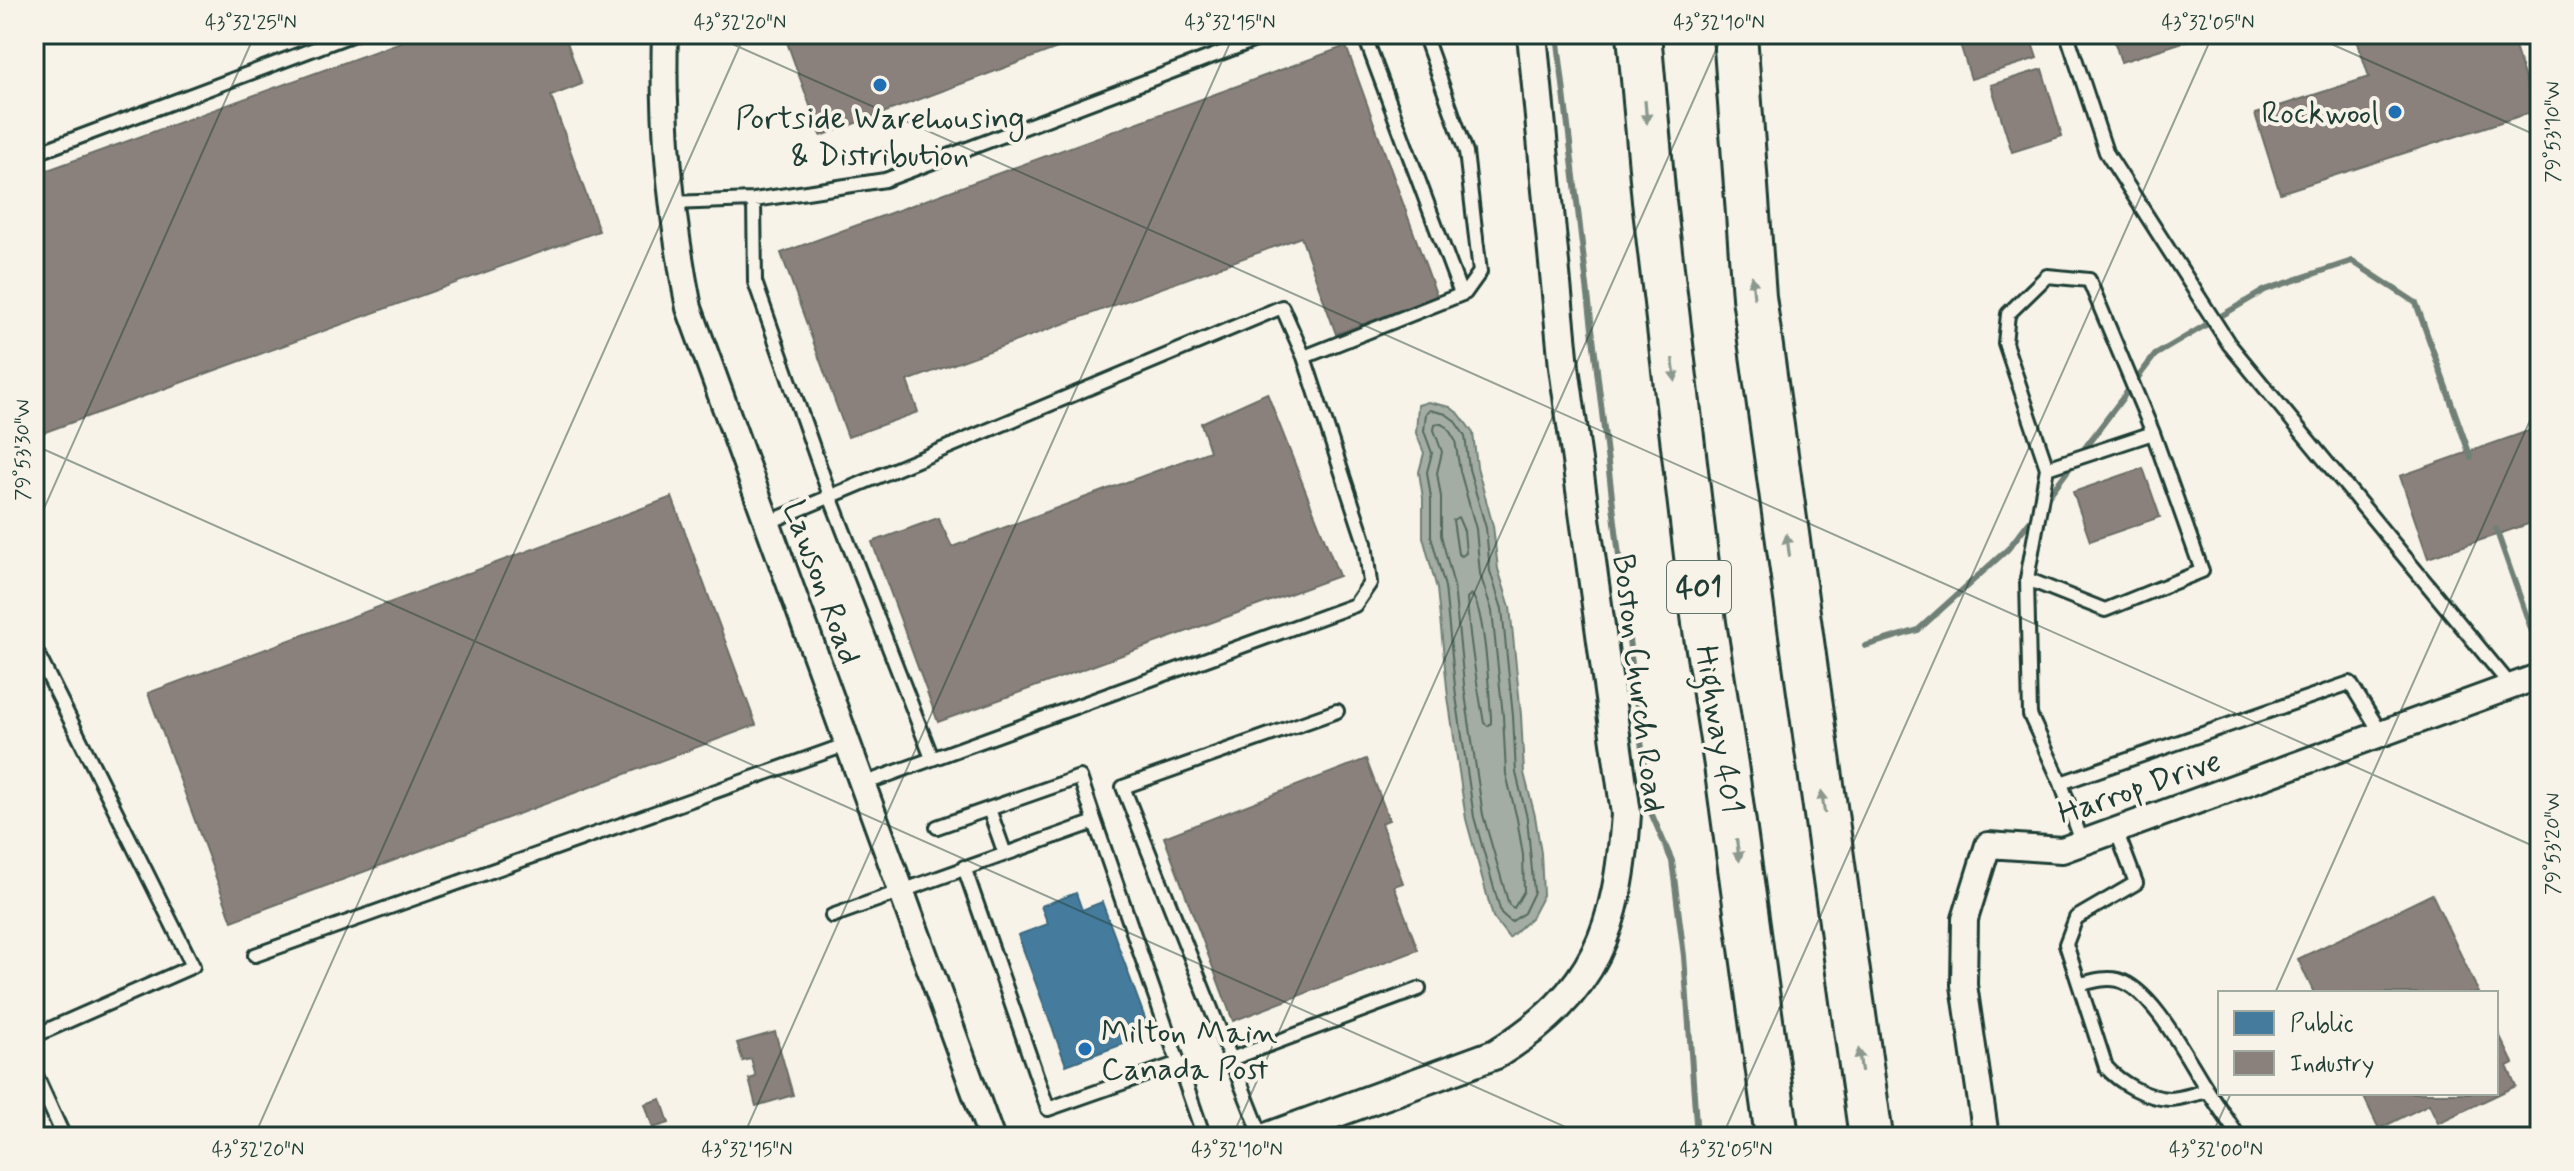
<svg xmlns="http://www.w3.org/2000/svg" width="2574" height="1171" viewBox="0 0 2574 1171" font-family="Mynerve,sans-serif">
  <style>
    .water { fill: #a4ada3; stroke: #6f8077; stroke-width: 2 }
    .public { fill: #457b9d; stroke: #3a687e; stroke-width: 2 }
    .industry { fill: #8a817c; stroke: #6a6d66; stroke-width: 2 }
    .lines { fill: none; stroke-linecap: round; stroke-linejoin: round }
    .shore { stroke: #546a60; stroke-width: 2 }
    .stream { stroke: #6f8077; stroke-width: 6 }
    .service-casing { stroke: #1f3d34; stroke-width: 18 }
    .minor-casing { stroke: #1f3d34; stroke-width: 30 }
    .tertiary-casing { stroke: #1f3d34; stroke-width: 34 }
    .motorway-casing { stroke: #1f3d34; stroke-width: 48 }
    .service { stroke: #f7f3e8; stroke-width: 12 }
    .minor { stroke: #f7f3e8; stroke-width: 24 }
    .tertiary { stroke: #f7f3e8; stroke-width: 28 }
    .motorway { stroke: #f7f3e8; stroke-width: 42 }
    .oneway { fill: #8b988e }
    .ticks { fill: none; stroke: #1f3d34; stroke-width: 2; stroke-opacity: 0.45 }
    .poi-dot { fill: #1f6fb2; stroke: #f7f3e8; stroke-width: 3 }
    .labels { text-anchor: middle; stroke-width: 8; stroke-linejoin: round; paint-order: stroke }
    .shield { fill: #f7f3e8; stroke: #60746a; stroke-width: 2 }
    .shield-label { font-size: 30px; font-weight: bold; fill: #1f3d34 }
    .poi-label { font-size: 32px; fill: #1f3d34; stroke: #f7f3e8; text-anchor: end }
    .street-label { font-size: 32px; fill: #1f3d34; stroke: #f7f3e8 }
    .neatline { fill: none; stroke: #1f3d34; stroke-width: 3 }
    .ticks-label { font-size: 20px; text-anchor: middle; fill: #1f3d34 }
  </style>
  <rect width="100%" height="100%" fill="#f7f3e8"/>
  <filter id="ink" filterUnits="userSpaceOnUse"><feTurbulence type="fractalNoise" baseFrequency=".0125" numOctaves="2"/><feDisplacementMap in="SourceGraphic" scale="16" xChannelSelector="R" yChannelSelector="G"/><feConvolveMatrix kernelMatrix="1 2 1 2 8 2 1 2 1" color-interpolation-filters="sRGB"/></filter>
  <g filter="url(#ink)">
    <path class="water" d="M1428 402 1450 407 1460 415 1473 433 1477 467 1493 526 1498 569 1510 607 1521 715 1524 773 1535 816 1541 853 1543 895 1531 918 1509 938 1493 917 1466 819 1448 697 1437 589 1423 537V498L1419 472 1424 453 1416 433 1418 405Z"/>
    <path class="public" d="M1076 893 1082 910 1102 902 1147 1024 1137 1028 1140 1038 1066 1065 1018 935 1048 924 1041 906Z"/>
    <path class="industry" d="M423 34H564L582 84 551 96 599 231 34 436V175Z
      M784 34H1095L821 136Z
      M1957 34H2029L2037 58 1971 79Z
      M2112 34H2208L2121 62Z
      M2355 34H2511L2535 111 2280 193 2255 114 2369 77Z
      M1346 46 1437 297 1336 334 1301 237 907 381 918 412 848 437 781 253Z
      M2042 69 2062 136 2012 152 1991 85Z
      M1267 393 1339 576 938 722 872 542 938 518 952 547 1210 451 1201 423Z
      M2540 427V520L2428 558 2400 476Z
      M2143 468 2160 517 2090 541 2073 492Z
      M672 497 756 725 232 921 148 693Z
      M1366 759 1389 820 1381 823 1403 883 1394 886 1418 950 1233 1021 1164 837Z
      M2432 894 2479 993H2314L2298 959Z
      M2496 1028 2513 1063 2507 1066 2516 1086 2438 1123 2429 1104 2379 1129 2362 1093H2496Z
      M775 1032 793 1095 756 1106 749 1079 756 1077 751 1059 743 1061 737 1043Z
      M661 1099 669 1123 653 1128 645 1104Z"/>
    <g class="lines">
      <path class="shore" d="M1430 410 1446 414 1454 420 1465 436 1469 469 1486 528 1490 571 1502 609 1513 716 1516 773 1527 818 1534 892 1524 913 1511 922 1501 913 1474 817 1456 696 1445 587 1431 536V498L1427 472 1432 453 1424 431 1426 413Z
        M1439 423 1447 427 1455 440 1460 471 1476 529 1480 574 1492 611 1503 716 1506 774 1517 819 1523 855 1524 891 1514 908 1509 905 1483 815 1465 694 1454 586 1441 535V497L1437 473 1442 452 1434 430 1435 424Z
        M1458 517 1464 531 1466 553 1462 556 1458 554 1453 520Z
        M1471 594C1485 607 1489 693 1491 717V723L1488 726 1484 723C1477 682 1469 640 1467 598Z"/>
      <path class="stream" d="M1557 34 1649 808 1672 861 1684 956 1697 1137
        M2044 502 2155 355 2265 290 2352 261 2416 303 2471 458
        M2496 529 2540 654
        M1865 646 1918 630 2008 549 2035 514"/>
      <g class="service-casing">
        <path id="service" d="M1364 34 1461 294
          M2067 34 2106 152 2229 344 2511 686
          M34 154 354 34
          M754 200 755 282 830 496 932 758
          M671 203 754 200 885 180 1271 34
          M2047 468 2005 343 2008 314 2047 276 2089 280 2153 433
          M767 523 1282 307 1304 357
          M2027 579 2105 610 2202 571 2153 433 2047 468 2027 579 2030 715 2061 783 2082 842
          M34 647 193 966 34 1036
          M2061 783 2350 683 2381 733
          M863 784 1355 605 1370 583 1365 543 1304 357 1465 293 1480 272 1466 152 1424 34
          M989 809 1005 854
          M937 827 1080 777 1095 822
          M2116 830 2136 883 2076 918 2066 944 2106 1067C2120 1083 2147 1098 2169 1099 2181 1099 2196 1093 2208 1091L2239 1137
          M964 867 1048 1109 1179 1063
          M832 916 1095 822 1204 1137
          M255 955 848 744
          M2081 984C2093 981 2106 977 2118 980 2153 989 2188 1061 2208 1091
          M1231 1059 1419 989
          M34 1071 64 1137
          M1262 1137 1123 787 1337 711"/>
      </g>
      <g class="minor-casing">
        <path id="minor" d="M665 34C662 127 671 217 689 308L991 1137
          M1986 1137 1964 985 1965 919 1988 845 2062 850 2540 676"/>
      </g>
      <g class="tertiary-casing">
        <path id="tertiary" d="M1269 1137 1496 1054C1597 992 1618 928 1626 814L1564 367 1532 34"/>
      </g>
      <g class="motorway-casing">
        <path id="motorway" d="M1639 34 1654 201 1704 623 1726 765 1777 1137
          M1735 34 1754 297 1871 1137"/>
      </g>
      <use href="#service" class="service"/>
      <use href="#minor" class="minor"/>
      <use href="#tertiary" class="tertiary"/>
      <use href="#motorway" class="motorway"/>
    </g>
    <defs><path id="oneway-solid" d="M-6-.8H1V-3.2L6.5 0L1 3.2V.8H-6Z" transform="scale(2)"/></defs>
    <g class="oneway">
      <use href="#oneway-solid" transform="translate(1646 112) rotate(85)"/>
      <use href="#oneway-solid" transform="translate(1753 287) rotate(-95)"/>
      <use href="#oneway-solid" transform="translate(1674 370) rotate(83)"/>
      <use href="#oneway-solid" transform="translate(1788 545) rotate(-98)"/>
      <use href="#oneway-solid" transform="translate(1823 802) rotate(-98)"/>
      <use href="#oneway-solid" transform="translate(1738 850) rotate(82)"/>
      <use href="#oneway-solid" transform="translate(1860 1060) rotate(-98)"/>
    </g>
  </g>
  <path class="ticks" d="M710 34 2540 849M2309 34 2540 137M34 445 1588 1137M34 531 255 34M2275 993 2540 398M254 1137 745 34M743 1137 1234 34M1232 1137 1723 34M1722 1137 2213 34M2211 1137 2231 1093"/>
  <g class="poi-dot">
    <circle cx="880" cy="85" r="8"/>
    <circle cx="2395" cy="112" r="8"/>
    <circle cx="1085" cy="1049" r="8"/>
  </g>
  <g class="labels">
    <rect class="shield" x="1667" y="561" width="64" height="52" rx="6"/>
    <g class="shield-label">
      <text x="1699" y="597">401</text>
    </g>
    <g class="poi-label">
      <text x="2379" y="123">Rockwool</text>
      <text x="880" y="128" text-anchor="middle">Portside Warehousing<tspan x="880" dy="37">&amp; Distribution</tspan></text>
      <text x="1101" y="1042" text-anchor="start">Milton Main<tspan x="1101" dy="37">Canada Post</tspan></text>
    </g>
    <g class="street-label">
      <text transform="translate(823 582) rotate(70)" y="11">Lawson Road</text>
      <text transform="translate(1640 683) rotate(83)" y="11">Boston Church Road</text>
      <text transform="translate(1720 729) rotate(81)" y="11">Highway 401</text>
      <text transform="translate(2139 786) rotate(-19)" y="11">Harrop Drive</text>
    </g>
  </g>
  <rect width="2574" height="1171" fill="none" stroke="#f7f3e8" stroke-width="88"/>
  <rect x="2218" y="991" width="280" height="104" fill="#f7f3e8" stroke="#a1aaa0" stroke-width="2"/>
  <rect x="2234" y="1011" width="40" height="24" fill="#457b9d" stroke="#a1aaa0" stroke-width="2"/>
  <text x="2290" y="1031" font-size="24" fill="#1f3d34">Public</text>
  <rect x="2234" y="1051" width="40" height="24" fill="#8a817c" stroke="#a1aaa0" stroke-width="2"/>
  <text x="2290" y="1071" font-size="24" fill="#1f3d34">Industry</text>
  <rect x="44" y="44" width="2486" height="1083" class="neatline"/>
  <g class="ticks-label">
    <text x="251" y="29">43°32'25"N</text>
    <text x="740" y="29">43°32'20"N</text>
    <text x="1230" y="29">43°32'15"N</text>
    <text x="1719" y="29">43°32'10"N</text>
    <text x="2208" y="29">43°32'05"N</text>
    <text transform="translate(2552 132) rotate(-90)" y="7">79°53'10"W</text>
    <text transform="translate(22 450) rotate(-90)" y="7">79°53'30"W</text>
    <text transform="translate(2552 844) rotate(-90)" y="7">79°53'20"W</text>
    <text x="258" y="1156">43°32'20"N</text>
    <text x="747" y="1156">43°32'15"N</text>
    <text x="1237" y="1156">43°32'10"N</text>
    <text x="1726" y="1156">43°32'05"N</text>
    <text x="2216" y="1156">43°32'00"N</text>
  </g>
</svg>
